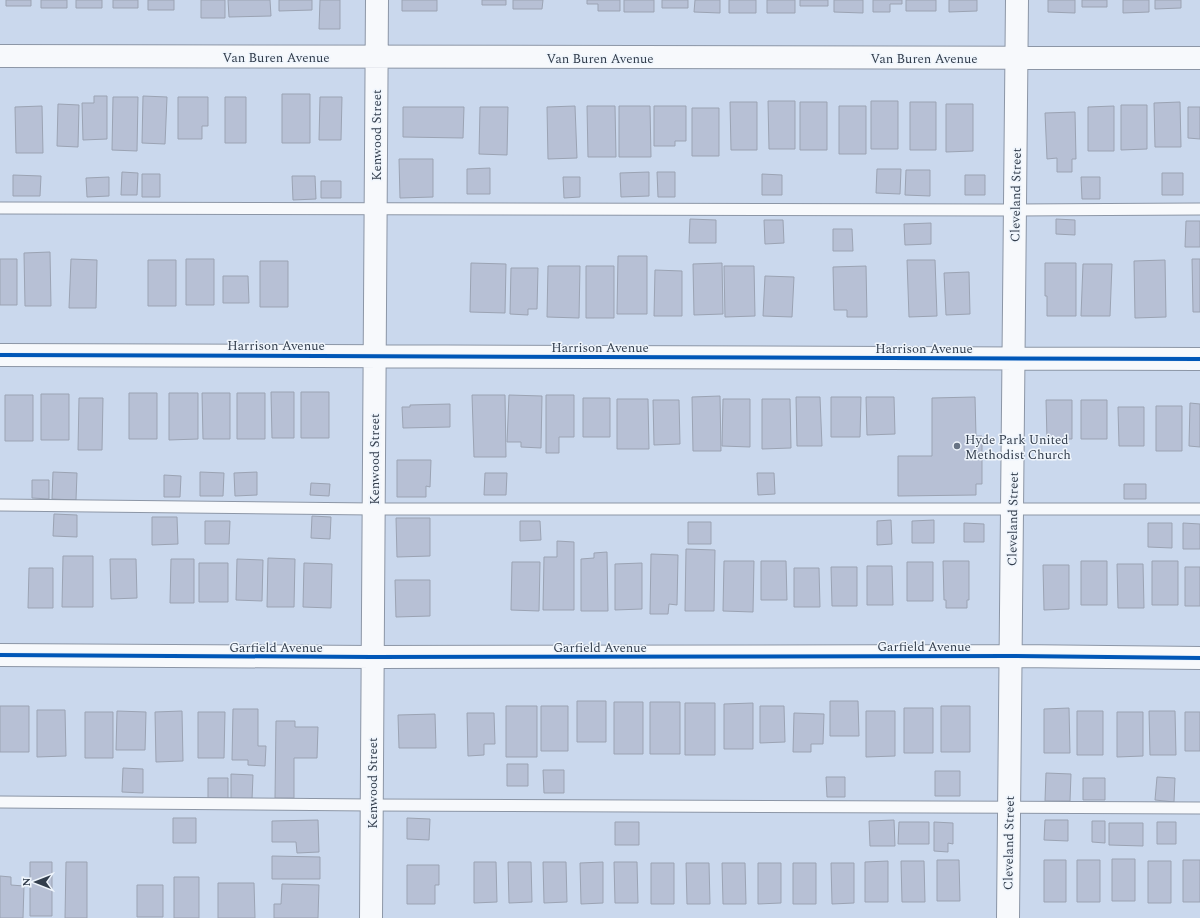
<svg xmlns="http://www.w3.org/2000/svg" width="1200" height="918" viewBox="0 0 1200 918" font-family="Spectral,serif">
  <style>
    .building { fill: #b7c0d5; stroke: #9ba3b3 }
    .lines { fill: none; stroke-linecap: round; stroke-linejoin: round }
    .lane-casing { stroke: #8c96a6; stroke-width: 13 }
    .street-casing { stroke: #8c96a6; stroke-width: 24 }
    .lane { stroke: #f7f9fc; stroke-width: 11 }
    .street { stroke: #f7f9fc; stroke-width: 22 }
    .cycleway-casing { stroke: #eff5fc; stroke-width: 6 }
    .cycleway { stroke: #0057b8; stroke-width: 4 }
    .poi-dot { fill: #677384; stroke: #eff5fc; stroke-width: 1.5 }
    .labels { text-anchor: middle; stroke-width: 3; stroke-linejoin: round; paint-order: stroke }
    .street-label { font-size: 13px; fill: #323d4c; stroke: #eff5fc }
    .poi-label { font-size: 13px; fill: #323d4c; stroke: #eff5fc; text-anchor: start }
  </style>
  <rect width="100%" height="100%" fill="#cad8ed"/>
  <path class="building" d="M6 0H31V6H6Z
    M41 0H67V8H41Z
    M76 0H102V8H76Z
    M113 0H138V8H113Z
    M148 0H174V10H148Z
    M201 0H225V18H201Z
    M228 0H270L271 16 229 17Z
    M279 0H312V10L279 11Z
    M320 0H340V29H319Z
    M402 0H437V11H402Z
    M482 0H506V5H482Z
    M513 0H543L542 9H513Z
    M587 0H620V11H598V4H587Z
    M624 0H654V12H624Z
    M662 0H688V8H662Z
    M695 0H720V13L694 12Z
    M729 0H756V13H729Z
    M767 0H795V13H767Z
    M800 0H828V6H800Z
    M834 0H863V13L834 12Z
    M873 0H902V4H890V12H873Z
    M906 0H936V11H906Z
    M949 0H977V11L949 12Z
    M1048 0H1075V13L1048 12Z
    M1082 0H1107V7H1082Z
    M1123 0H1149V12L1123 13Z
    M1155 0H1181V8L1155 9Z
    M282 94H310V143H282Z
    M94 96H107V139L83 140 82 103H94Z
    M143 96 167 97 165 144 142 143Z
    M113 97H138L137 151 112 150Z
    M178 97H208V126H202V139H178Z
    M225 97H246V143H225Z
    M320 97H342L341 140H319Z
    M768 101H795V149H769Z
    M871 101H898V149H871Z
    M730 102H757V150H731Z
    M800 102H827V150H800Z
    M910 102H936V150H910Z
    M1180 102 1181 147H1155L1154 103Z
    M58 104 79 105 78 147 57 146Z
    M946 104H973V151L946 152Z
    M1121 105H1147V149L1121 150Z
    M42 106 43 153H16L15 107Z
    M575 106 577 158 548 159 547 107Z
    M587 106H615L616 157H588Z
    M619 106H650L651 157H619Z
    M654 106H686V141H675V146H654Z
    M839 106H866V154H839Z
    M1114 106V151H1088V107Z
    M403 107H464L463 138 403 137Z
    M480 107H508L507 155 479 154Z
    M1188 107H1200V139L1188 138Z
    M692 108H719V156H692Z
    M1075 112 1076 159H1072V172H1057V158L1047 159 1045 113Z
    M399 159H433V197L400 198Z
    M490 168V194H467V169Z
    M877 169H901L900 194 876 193Z
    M906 170H930V196L905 195Z
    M122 172 138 173 137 195H121Z
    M649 172V196L621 197 620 173Z
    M657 172H675V197H658Z
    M1162 173H1183V195H1162Z
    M142 174H160V197H142Z
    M762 174 782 175V195H762Z
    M13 175 41 176 40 196H13Z
    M965 175H985V195H965Z
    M292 176H315L316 199 293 200Z
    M109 177V196L87 197 86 178Z
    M563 177H580V197L564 198Z
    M1081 177H1100V199H1082Z
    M321 181H341V198H321Z
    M690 219 716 220V243H689Z
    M1056 219 1075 220V235L1056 234Z
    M764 220H783L784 243 765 244Z
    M1186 221H1200V247H1185Z
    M931 223V244L905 245 904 224Z
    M833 229H852L853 251H833Z
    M50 252 51 306H25L24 253Z
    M618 256H647V314H617Z
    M0 259H17V305H0Z
    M71 259 97 260 96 308H69Z
    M186 259H214V305H186Z
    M1192 259H1200V312H1193Z
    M148 260H176V306H148Z
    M907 260H935L937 316 909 317Z
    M1165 260 1166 317 1135 318 1134 261Z
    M260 261H288V307H260Z
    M471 263 506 264 505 313 470 312Z
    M722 263 723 314 694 315 693 264Z
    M1045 263H1076V316H1047V296H1045Z
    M1083 264H1112L1110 316H1081Z
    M548 266H580L579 318 547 317Z
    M586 266H614V318H586Z
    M724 266H754L755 316 725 317Z
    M866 266 867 317H847V310H834L833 267Z
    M511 268H538L537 309H528V315L510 314Z
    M655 270 682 271V316H654Z
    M969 272 970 314 946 315 944 273Z
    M223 276H248L249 303H223Z
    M765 276 794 277 792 317 763 316Z
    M271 392H294V438H272Z
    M301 392H329V438H301Z
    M129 393H157V439H129Z
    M169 393H198V439L169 440Z
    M202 393H230V439H203Z
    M237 393H265V439H237Z
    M41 394H69V440H41Z
    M5 395H33V441H5Z
    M472 395H505L506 457H474Z
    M509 395 542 396 541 448 521 447V442H507Z
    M546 395H574V437H559V453H546Z
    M720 396 721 451H693L692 397Z
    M796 397H820L822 446H797Z
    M831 397H861L860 437H831Z
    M866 397H894L895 434 867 435Z
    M975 397 976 436H982V484H976V495L898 496V456H932V398Z
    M79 398H103L102 450H78Z
    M583 398H610V437H583Z
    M617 399H648L649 449H617Z
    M723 399H750V447L722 446Z
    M762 399H790L791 448 762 449Z
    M653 400H679L680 444 654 445Z
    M1046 400H1072V439H1047Z
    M1081 400H1107V439H1081Z
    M1190 403 1200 404V447L1189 446Z
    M450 404V427L403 428 402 407H410V405Z
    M1156 406H1182V451H1156Z
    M1118 407H1144V446H1119Z
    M397 460H431L430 487 426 486V497H397Z
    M53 472 77 473 76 500 52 499Z
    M200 472 224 473 223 496H200Z
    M257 472V495L235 496 234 473Z
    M485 473H507L506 495H484Z
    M757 473H774L775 494 758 495Z
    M164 475 181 476 180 497H164Z
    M32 480H49V499L32 498Z
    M311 483 330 484 329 496 310 495Z
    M1124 484H1146V499H1124Z
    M54 514 77 515V537L53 536Z
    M312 516 331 517 330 539 311 538Z
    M152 517H177L178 544 152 545Z
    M396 518H430V556L397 557Z
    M891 520 892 544 877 545V521Z
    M934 520V543H912V521Z
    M205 521H230L229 544H205Z
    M520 521H540L541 540 520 541Z
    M688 522H711V544H688Z
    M964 523 984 524V542H964Z
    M1148 523H1172V548L1148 547Z
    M1183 523 1200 524V549H1183Z
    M557 541 574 542V610H543L544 557H557Z
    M686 549 715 550 714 611H685Z
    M607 552 608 611H581V559L594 558V553Z
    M651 554 678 555 677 605 669 604 668 614H650Z
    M63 556H93V607H62Z
    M268 558 295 559 294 607H267Z
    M110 559H136L137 598 111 599Z
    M171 559H194V603H170Z
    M237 559 263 560 262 601 236 600Z
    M724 561H754L753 612 723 611Z
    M761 561H786L787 600H761Z
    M943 561H969V600H967V608H946V600H944Z
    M1081 561H1107V605H1081Z
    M1152 561H1178V605H1152Z
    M512 562H540L539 611 511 610Z
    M907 562H933V601H907Z
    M199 563H228V602H199Z
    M304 563 332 564 331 608 303 607Z
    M642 563V609L615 610V564Z
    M1117 564H1143L1144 608H1118Z
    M1043 565H1069V609L1044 610Z
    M867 566H892L893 605H867Z
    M831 567H857V606H832Z
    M1185 567H1200V606H1185Z
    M29 568H53V608H28Z
    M794 568H819L820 607H794Z
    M395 580H430V616L396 617Z
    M577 701H606V742H577Z
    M830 701H858L859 736H830Z
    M614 702H643V754H614Z
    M650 702H680V754H650Z
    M685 703H715V755H685Z
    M753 703V749H724V704Z
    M0 706H29V752H0Z
    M506 706H537V757H506Z
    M541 706H568V751H541Z
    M760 706H784L785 742 760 743Z
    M941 706H970V752H941Z
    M904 708H933V753H904Z
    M1069 708 1070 753H1044V709Z
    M233 709H258V746H266L265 766 248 765V760H232Z
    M37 710H65L66 756 37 757Z
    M117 711 146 712 145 750H116Z
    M182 711 183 761 156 762 155 712Z
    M866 711H895V756L866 757Z
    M1077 711H1103V755H1077Z
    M1149 711H1175L1176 755H1150Z
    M85 712H113V758H85Z
    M198 712H225L224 758H198Z
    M1117 712H1143V756L1117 757Z
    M1185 712H1200V751H1185Z
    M467 713H494L495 744H484V755L468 756Z
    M794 713 824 714 823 744H811V752H793Z
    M435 714 436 748H399L398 715Z
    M276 721H295V727H318L317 758H294V798H275Z
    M507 764H528V786H507Z
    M123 768 143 769V793L122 792Z
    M543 770H564V793H544Z
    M935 771H960V796H935Z
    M1046 773 1071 774 1070 801H1045Z
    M231 774 253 775 252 800H231Z
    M826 777H845V797H827Z
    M1157 777 1175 778 1174 802 1155 800Z
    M208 778H228V800H208Z
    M1083 778H1105V800H1083Z
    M173 818H196V843H173Z
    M407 818 430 819 429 840 407 839Z
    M318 820 319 852 297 853 296 842H272V821Z
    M894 820 895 846H870L869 821Z
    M1045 820H1068V841L1044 840Z
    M1092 821H1105V843L1092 842Z
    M615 822H639V845H615Z
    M899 822H929V844H898Z
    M934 822 953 823V844L948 843V852L934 851Z
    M1157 822H1176V844H1157Z
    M1109 823H1143V846L1109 845Z
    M272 856 320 857V879H272Z
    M1112 859H1135V901H1112Z
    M937 860H959L960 901H937Z
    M1044 860H1066V902H1044Z
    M1077 860H1100V902H1077Z
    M1183 860H1200V902H1183Z
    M888 861V902H865V862Z
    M901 861H924L925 902H902Z
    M1148 861H1171V903H1148Z
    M30 862H52V916H30Z
    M66 862H87V918H65Z
    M474 862H496L497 902 474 903Z
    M508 862H531L532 902 509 903Z
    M543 862H566L567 902 544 903Z
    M603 862V903L581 904 580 863Z
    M614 862H637L638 903H615Z
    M651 863H674V904H651Z
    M686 863H709L710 904H687Z
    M722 863H745L746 904H723Z
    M758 863H781V903L758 904Z
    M793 863H816V904H793Z
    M831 863H854V903L832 904Z
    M407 865H439V885H435V904H407Z
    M0 876 11 877V885L24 886 23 918H0Z
    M174 877H199V918H174Z
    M218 883H254L255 918H218Z
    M282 884 319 885 318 918H274V904H281Z
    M137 885H163V917H137Z"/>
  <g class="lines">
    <g class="lane-casing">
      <path id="lane" d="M0 208 1015 210 1200 209
        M0 505 373 509H1200
        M0 802 371 805 1200 808"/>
    </g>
    <g class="street-casing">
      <path id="street" d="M0 56 1200 58
        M0 355 1200 359
        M0 655 372 657 1010 656 1200 658
        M371 918 377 0
        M1008 918 1017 0"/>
    </g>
    <use href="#lane" class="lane"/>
    <use href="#street" class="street"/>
    <g class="cycleway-casing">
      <path id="cycleway" d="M0 355 1200 359
        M0 655 372 657 1010 656 1200 658"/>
    </g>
    <use href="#cycleway" class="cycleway"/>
  </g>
  <circle class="poi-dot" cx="957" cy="446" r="4"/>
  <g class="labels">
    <g class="street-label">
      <text x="276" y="62">Van Buren Avenue</text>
      <text x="600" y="63">Van Buren Avenue</text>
      <text x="924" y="63">Van Buren Avenue</text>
      <text transform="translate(376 135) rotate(-90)" y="5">Kenwood Street</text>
      <text transform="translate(1015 195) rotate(-89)" y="5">Cleveland Street</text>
      <text x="276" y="350">Harrison Avenue</text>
      <text x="600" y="352">Harrison Avenue</text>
      <text x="924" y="353">Harrison Avenue</text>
      <text transform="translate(374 459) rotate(-90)" y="5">Kenwood Street</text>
      <text transform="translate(1012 519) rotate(-89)" y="5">Cleveland Street</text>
      <text x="924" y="651">Garfield Avenue</text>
      <text x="276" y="652">Garfield Avenue</text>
      <text x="600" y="652">Garfield Avenue</text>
      <text transform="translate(372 783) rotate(-90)" y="5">Kenwood Street</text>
      <text transform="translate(1008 843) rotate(-89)" y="5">Cleveland Street</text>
    </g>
    <g class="poi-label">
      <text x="965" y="444">Hyde Park United<tspan x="965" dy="15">Methodist Church</tspan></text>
    </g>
  </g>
  <g transform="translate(36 882) rotate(270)" stroke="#eff5fc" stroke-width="3" paint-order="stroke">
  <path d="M0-3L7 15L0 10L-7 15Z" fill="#323d4c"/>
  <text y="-6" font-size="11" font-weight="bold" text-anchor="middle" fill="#323d4c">N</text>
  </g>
</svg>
